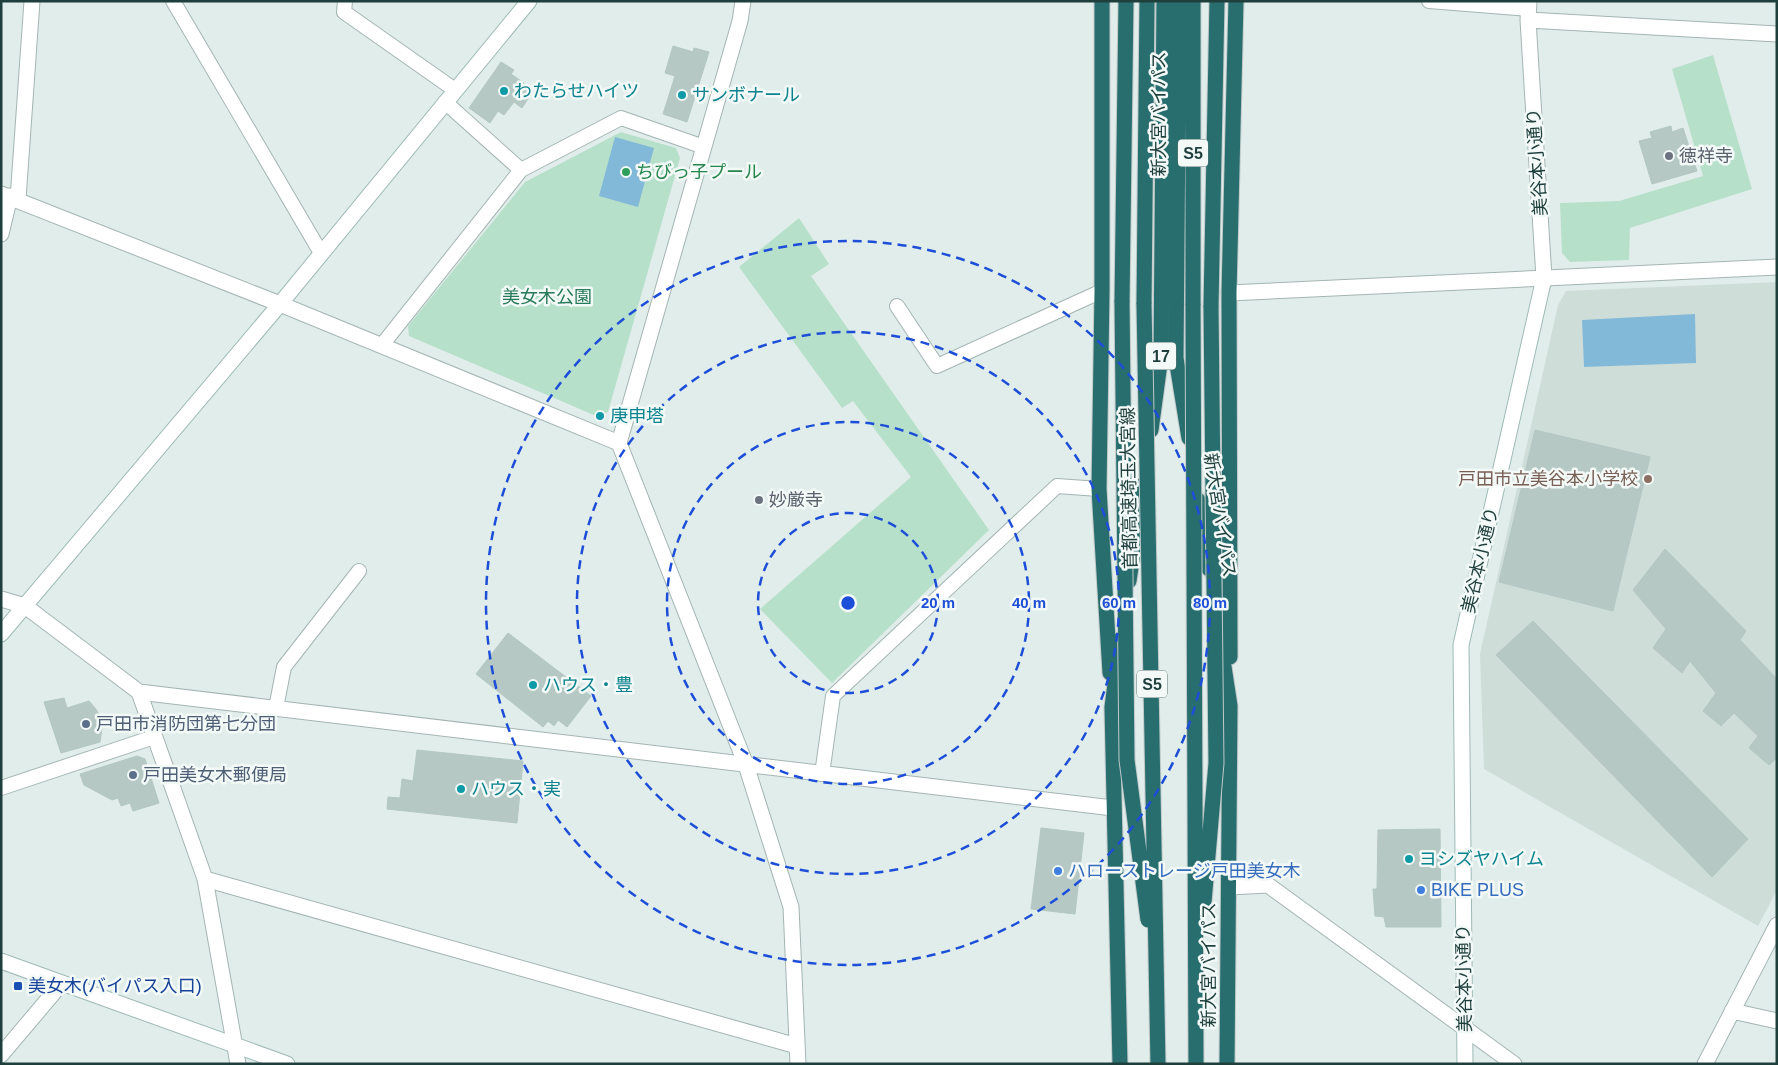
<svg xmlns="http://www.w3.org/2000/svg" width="1778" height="1065" viewBox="0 0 1778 1065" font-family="Arial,'Noto Sans JP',sans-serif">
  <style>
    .built { fill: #cfddd9 }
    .green { fill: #b7e0cb }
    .water { fill: #83b9d8 }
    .building { fill: #b6c8c4; stroke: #b3c7c3 }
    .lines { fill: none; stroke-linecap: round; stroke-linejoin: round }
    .lane-casing { stroke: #a3b5b3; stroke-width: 16 }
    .street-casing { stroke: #a3b5b3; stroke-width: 17 }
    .secondary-casing { stroke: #9ebab6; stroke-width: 17 }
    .highway-casing { stroke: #c0c9c9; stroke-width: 17 }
    .lane { stroke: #fff; stroke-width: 14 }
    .street { stroke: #fff; stroke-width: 15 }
    .secondary { stroke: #fff; stroke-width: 15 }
    .highway { stroke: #286e6f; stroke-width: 15 }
    .highway-bridge-casing { stroke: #c0c9c9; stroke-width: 17; stroke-linecap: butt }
    .highway-bridge { stroke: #286e6f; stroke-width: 15 }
    .ring { fill: none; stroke: #1d4ed8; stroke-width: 2.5; stroke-dasharray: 9 6 }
    .culture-dot { fill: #0f9aa8; stroke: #f2f9f7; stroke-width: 2 }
    .worship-dot { fill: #6b7280; stroke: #f2f9f7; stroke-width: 2 }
    .leisure-dot { fill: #2e9e5b; stroke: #f2f9f7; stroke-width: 2 }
    .education-dot { fill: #8d6e63; stroke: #f2f9f7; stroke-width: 2 }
    .service-dot { fill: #5c6f8a; stroke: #f2f9f7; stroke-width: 2 }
    .shop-dot { fill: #3f7fe0; stroke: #f2f9f7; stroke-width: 2 }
    .transit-dot { fill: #1a4fb4; stroke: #f2f9f7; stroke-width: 2 }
    .labels { text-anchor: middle; stroke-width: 5; stroke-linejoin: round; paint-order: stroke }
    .shield { fill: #f2f9f7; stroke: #5e7775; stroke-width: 1 }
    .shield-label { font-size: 16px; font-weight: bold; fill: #1f3f3d }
    .culture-label { font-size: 18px; fill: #0d838f; stroke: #f2f9f7; text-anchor: start }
    .street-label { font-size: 18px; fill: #1f3f3d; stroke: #f2f9f7 }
    .worship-label { font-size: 18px; fill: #5b616d; stroke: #f2f9f7; text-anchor: start }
    .leisure-label { font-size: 18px; fill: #27864d; stroke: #f2f9f7; text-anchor: start }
    .park-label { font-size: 18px; fill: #267a58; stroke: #f2f9f7 }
    .education-label { font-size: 18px; fill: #785e54; stroke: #f2f9f7; text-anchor: end }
    .service-label { font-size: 18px; fill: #4e5e75; stroke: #f2f9f7; text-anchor: start }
    .shop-label { font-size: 18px; fill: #366cbe; stroke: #f2f9f7; text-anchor: start }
    .transit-label { font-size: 18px; fill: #164399; stroke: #f2f9f7; text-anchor: start }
    .centre { fill: #1d4ed8; stroke: #f2f9f7; stroke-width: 2.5 }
    .ring-label { font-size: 15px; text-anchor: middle; font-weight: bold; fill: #1d4ed8; stroke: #f2f9f7; stroke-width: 5; stroke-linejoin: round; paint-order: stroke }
  </style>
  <rect width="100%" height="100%" fill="#e1edea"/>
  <path class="built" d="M1777 282V890L1758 926 1484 769 1480 654 1558 305 1566 291Z"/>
  <path class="green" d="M1713 55 1752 189 1630 228 1629 260 1570 262 1562 253 1560 203 1619 201 1703 176 1672 69Z
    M621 132 676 148 680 158 608 412 596 416 409 336 408 326 525 182Z
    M799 218 829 264 811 276 989 530 832 683 760 609 911 477 853 401 842 408 739 267Z"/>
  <path class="water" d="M615 137 654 148 638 207 599 196Z
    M1695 314 1696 363 1584 367 1582 320Z"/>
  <path class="building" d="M673 46 693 52 694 48 709 52 687 122 663 114 675 76 665 73Z
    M501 62 514 70 511 74 524 83 521 87 531 94 522 108 514 102 504 115 498 111 490 123 469 108Z
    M1671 126 1672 132 1683 128 1697 171 1652 184 1639 141 1652 138 1650 132Z
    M1535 430 1650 457 1613 611 1499 582Z
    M1665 549 1746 631 1740 640 1777 679V758L1769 765 1749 748 1758 736 1734 713 1721 726 1703 711 1716 693 1690 661 1682 673 1653 648 1666 629 1633 590Z
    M1533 621 1748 839 1712 877 1496 655Z
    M508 633 591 696 567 727 558 720 554 726 548 721 543 727 476 674Z
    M64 698 67 708 89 701 96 709 101 718 102 728 100 742 61 753 44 702Z
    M417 750 523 761 517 823 387 809 388 797 400 798 402 779 413 781Z
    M137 756 145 759 159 803 133 811 130 803 121 806 118 798 112 800 84 785 80 774Z
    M1041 828 1084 833 1075 914 1031 909Z
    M1440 829 1441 927H1386L1384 917 1375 916 1373 889H1377L1378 830Z"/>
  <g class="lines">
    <g class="lane-casing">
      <path id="lane" d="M173 1 321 253
        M345 1 344 12 455 90
        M1429 1 1528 9
        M445 102 521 170
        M897 306 937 366 1102 291
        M382 345 521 170 621 118 704 147
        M276 708 284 667 359 571
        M822 774 833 696 1057 486 1099 489
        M1 788 154 737"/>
    </g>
    <g class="street-casing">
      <path id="street" d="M743 1 740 21 619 443 746 765 791 907 798 1064
        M1529 1 1528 20 1544 278
        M1528 20 1777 34
        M1 194 280 304 619 443
        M18 199 32 1
        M1 234 10 196
        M1229 293 1777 267
        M1 599 25 606 139 692 205 879 238 1064
        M139 692 1113 808
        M205 879 797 1046
        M1229 887 1268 885 1514 1064
        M1732 1011 1777 1021
        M1 1055 61 984
        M1705 1064 1777 925"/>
    </g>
    <g class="secondary-casing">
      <path id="secondary" d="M1 634 280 304 529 1
        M1 961 287 1064
        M1465 1064 1461 645 1544 278"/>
    </g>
    <g class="highway-casing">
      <path id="highway" d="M1102 1V291L1099 489 1110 673
        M1179 1 1176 358 1189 438
        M1122 302 1126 1
        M1144 304 1147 1
        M1193 305V1
        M1211 307 1217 1
        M1151 430 1161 356 1164 1
        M1198 500 1209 569
        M1129 581 1143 485
        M1219 634 1230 706 1227 1064
        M1230 657 1229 293 1236 1
        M1120 1064 1112 707 1121 639"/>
    </g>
    <use href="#lane" class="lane"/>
    <use href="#street" class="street"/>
    <use href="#secondary" class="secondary"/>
    <use href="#highway" class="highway"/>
    <g class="highway-bridge-casing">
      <path id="highway-bridge" d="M1122 302 1127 760 1148 920
        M1144 304 1158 1064
        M1193 305 1196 1064
        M1204 902 1216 763 1211 307"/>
    </g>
    <use href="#highway-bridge" class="highway-bridge"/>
  </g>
  <g class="ring">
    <circle cx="848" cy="603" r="90"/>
    <circle cx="848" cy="603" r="181"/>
    <circle cx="848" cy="603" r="271"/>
    <circle cx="848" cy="603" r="362"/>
  </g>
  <g class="culture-dot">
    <circle cx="504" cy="91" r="5"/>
    <circle cx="682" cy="95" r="5"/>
    <circle cx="600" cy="416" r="5"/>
    <circle cx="533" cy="685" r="5"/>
    <circle cx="461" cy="789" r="5"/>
    <circle cx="1409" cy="859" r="5"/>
  </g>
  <g class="worship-dot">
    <circle cx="1669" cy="156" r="5"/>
    <circle cx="759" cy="500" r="5"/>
  </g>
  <circle class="leisure-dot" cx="626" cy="172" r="5"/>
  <circle class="education-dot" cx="1648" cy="479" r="5"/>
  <g class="service-dot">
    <circle cx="86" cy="724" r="5"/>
    <circle cx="133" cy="775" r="5"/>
  </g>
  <g class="shop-dot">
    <circle cx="1058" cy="871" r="5"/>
    <circle cx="1421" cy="890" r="5"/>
  </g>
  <rect class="transit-dot" x="13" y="981" width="10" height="10" rx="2.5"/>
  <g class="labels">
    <g class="shield">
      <rect x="1178" y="139.5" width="30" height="27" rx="4"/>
      <rect x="1146" y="342.5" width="30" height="27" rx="4"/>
      <rect x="1137" y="670.5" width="30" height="27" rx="4"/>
    </g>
    <g class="shield-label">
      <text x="1193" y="159">S5</text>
      <text x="1161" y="362">17</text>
      <text x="1152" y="690">S5</text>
    </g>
    <g class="culture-label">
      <text x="514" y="97">わたらせハイツ</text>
      <text x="692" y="101">サンボナール</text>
      <text x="610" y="422">庚申塔</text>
      <text x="543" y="691">ハウス・豊</text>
      <text x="471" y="795">ハウス・実</text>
      <text x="1419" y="865">ヨシズヤハイム</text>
    </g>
    <g class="street-label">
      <text transform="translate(1159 114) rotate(-90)" y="6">新大宮バイパス</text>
      <text transform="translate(1537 162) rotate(-94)" y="6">美谷本小通り</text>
      <text transform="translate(1129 488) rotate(-91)" y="6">首都高速埼玉大宮線</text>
      <text transform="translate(1220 515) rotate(81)" y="6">新大宮バイパス</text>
      <text transform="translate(1480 560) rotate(-77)" y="6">美谷本小通り</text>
      <text transform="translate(1209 965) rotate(-90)" y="6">新大宮バイパス</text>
      <text transform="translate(1464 978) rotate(-91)" y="6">美谷本小通り</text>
    </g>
    <g class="worship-label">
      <text x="1679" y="162">徳祥寺</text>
      <text x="769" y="506">妙厳寺</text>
    </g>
    <g class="leisure-label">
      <text x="636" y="178">ちびっ子プール</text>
    </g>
    <g class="park-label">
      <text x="547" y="303">美女木公園</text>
    </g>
    <g class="education-label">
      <text x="1638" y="485">戸田市立美谷本小学校</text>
    </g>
    <g class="service-label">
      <text x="96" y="730">戸田市消防団第七分団</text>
      <text x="143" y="781">戸田美女木郵便局</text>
    </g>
    <g class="shop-label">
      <text x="1068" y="877">ハローストレージ戸田美女木</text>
      <text x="1431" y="896">BIKE PLUS</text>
    </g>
    <g class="transit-label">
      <text x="28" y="992">美女木(バイパス入口)</text>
    </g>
  </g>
  <circle cx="848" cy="603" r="8" class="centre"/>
  <g class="ring-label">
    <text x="938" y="608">20 m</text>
    <text x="1029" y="608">40 m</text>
    <text x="1119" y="608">60 m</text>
    <text x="1210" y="608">80 m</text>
  </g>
  <rect width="1778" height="1065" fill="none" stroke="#1f3f3d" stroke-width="5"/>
</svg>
